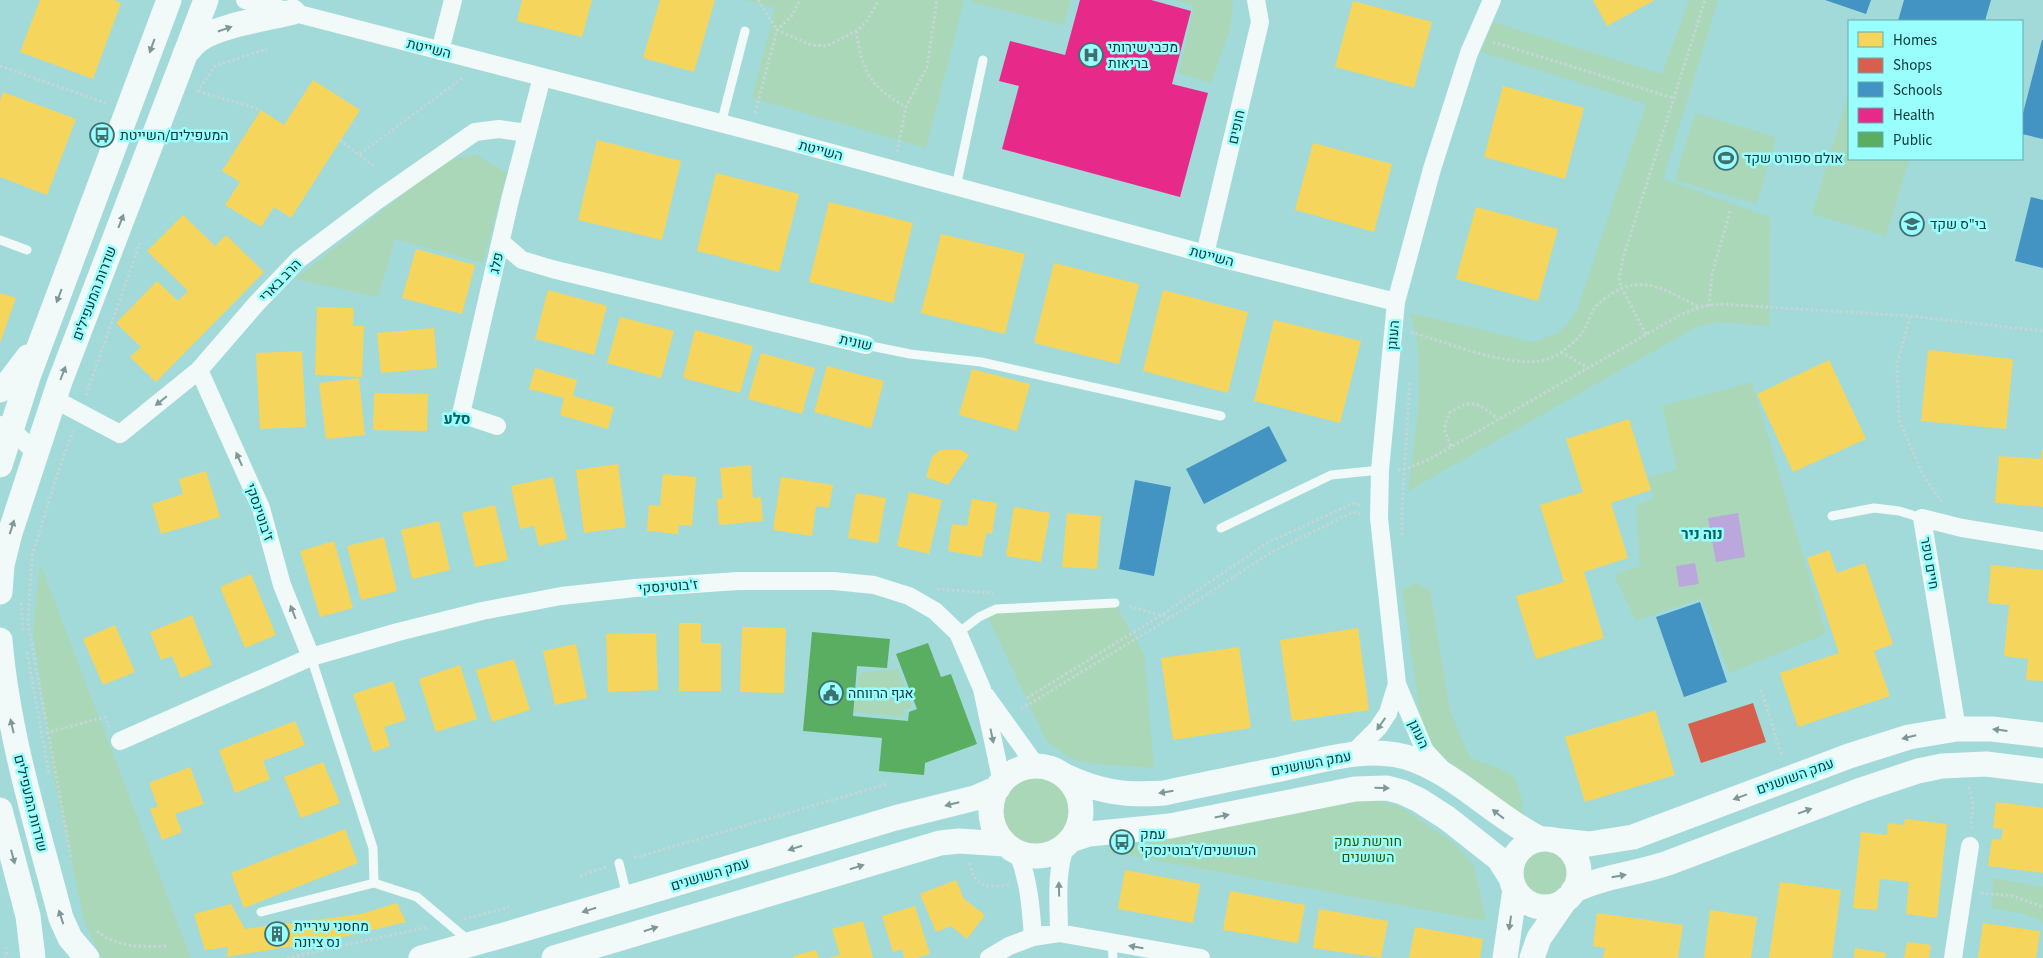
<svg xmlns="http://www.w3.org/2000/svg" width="2043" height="958" viewBox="0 0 2043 958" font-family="'Source Sans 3',Heebo,sans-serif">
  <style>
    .green { fill: #aad7b7 }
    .water { fill: #baa7dc }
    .homes { fill: #f6d55c }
    .shops { fill: #d6604d }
    .schools { fill: #4393c3 }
    .health { fill: #e7298a }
    .public { fill: #5aae61 }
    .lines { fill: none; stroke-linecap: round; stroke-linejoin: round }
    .path { stroke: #c4d6d6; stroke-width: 3; stroke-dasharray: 2.5 2.5; stroke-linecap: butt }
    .lane { stroke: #f1f9f9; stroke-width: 9 }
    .street { stroke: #f1f9f9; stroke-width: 18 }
    .secondary { stroke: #f1f9f9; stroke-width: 25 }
    .oneway { fill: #7e9898 }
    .labels { text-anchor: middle; stroke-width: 5; stroke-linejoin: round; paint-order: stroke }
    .poi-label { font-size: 14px; fill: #0a3737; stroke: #9afefd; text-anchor: start }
    .street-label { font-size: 14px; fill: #0a3737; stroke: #9afefd }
    .park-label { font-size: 14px; fill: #2d5901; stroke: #9afefd }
    .neighbourhood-label { font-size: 15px; font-weight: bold; fill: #056262; stroke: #9afefd }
  </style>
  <rect width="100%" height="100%" fill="#a2dad9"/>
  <path class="green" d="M745 0H964L926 148 752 98 775 8Z
    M972 0H1071L1063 25 972 2Z
    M1175 0H1231L1233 2 1230 29 1211 83 1179 73 1194 6Z
    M1689 0H1718L1663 179 1770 217 1769 326 1717 322 1696 327 1408 491C1414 443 1423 392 1417 343 1416 333 1413 323 1410 313L1534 342 1560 332 1577 311 1646 104 1481 52 1493 22 1662 74Z
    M1848 95 1849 96V159H1909L1886 236 1812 214Z
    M1695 113 1776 137 1757 204 1675 180Z
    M475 154 507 173 483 263 395 239 378 297 295 279 446 161Z
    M1752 382 1826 634 1729 673 1701 598 1636 621 1614 575 1640 566 1636 505 1654 498 1647 478 1677 469 1662 406Z
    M40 563 191 958H104L101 957 84 920 53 775 33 632Z
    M1416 583 1430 590 1450 710 1470 758C1481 762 1507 769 1514 778 1520 788 1523 806 1524 817 1493 793 1447 765 1423 735L1402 590Z
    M1117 607 1144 654 1154 768 1097 764 1073 760 1047 742 987 615 1017 610Z
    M898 669 912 707 904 710 903 717 853 712 860 673Z
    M1001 811a35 35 0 1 1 70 0a35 35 0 1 1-70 0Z
    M1372 799 1401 807 1455 844 1474 866 1486 921 1105 851 1350 801Z
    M1530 846 1561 848C1569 855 1579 867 1574 879 1572 883 1566 888 1563 891 1550 906 1542 905 1525 895L1515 867 1519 858Z
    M1993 878 2043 887V925L2042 921 2024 914 1992 908Z"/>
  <path class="water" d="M1738 513 1745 557 1716 562 1708 518Z
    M1695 563 1699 584 1679 587 1676 566Z"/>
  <path class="homes" d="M40 0H114L121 3 93 79 20 52Z
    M522 0H592L582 37 517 21Z
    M660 0H715L694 72 643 58Z
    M1593 0H1655L1607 26Z
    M1353 1 1432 22 1414 88 1335 67Z
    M313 80 360 110 291 218 274 207 261 227 225 205 240 182 222 171 261 110 284 125Z
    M1503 86 1584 108 1565 179 1484 157Z
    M3 92 76 119 47 195 0 177V101Z
    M597 140 681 161 662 240 578 220Z
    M1313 143 1392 164 1374 232 1295 210Z
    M716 173 799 194 779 272 697 251Z
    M829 202 913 223 893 303 809 282Z
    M1476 207 1558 229 1538 301 1456 279Z
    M183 215 215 246 226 235 264 272 156 382 130 357 141 347 116 323 157 281 178 301 188 291 147 251Z
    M941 234 1025 254 1005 334 921 313Z
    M416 249 475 265 462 314 402 298Z
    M1054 263 1139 284 1119 364 1034 343Z
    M548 290 607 306 594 355 535 339Z
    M1163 290 1248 312 1228 393 1143 371Z
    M0 293 16 298 0 343Z
    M317 307 354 308 353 326H364L362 377 315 375Z
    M620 317 674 331 661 378 607 363Z
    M1274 320 1361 341 1340 423 1254 401Z
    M434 328 437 368 381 373 377 333Z
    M695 330 753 346 740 393 683 378Z
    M1928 350 2013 359 2006 429 1921 421Z
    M302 351 306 427 260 429 256 353Z
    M761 353 815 368 802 414 748 399Z
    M1829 360 1866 439 1793 472 1757 394Z
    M827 366 884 381 871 428 814 412Z
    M535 368 577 380 573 396 614 407 608 429 560 415 564 398 529 389Z
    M972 369 1030 384 1017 431 959 415Z
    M359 378 365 435 326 439 319 383Z
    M374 393 428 394 427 431 373 430Z
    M1629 419 1651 490 1611 503 1628 558 1584 572 1604 638 1536 659 1516 596 1564 582 1540 505 1583 492 1566 439Z
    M940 450H962L969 455 948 485 926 477 932 457Z
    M2042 450H2043V507L1995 503 1999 456 2041 459Z
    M618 464 626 527 584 533 576 470Z
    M751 465 753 498 761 497 763 521 719 525 717 499 723 498 720 468Z
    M206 471 220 517 161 534 152 504 183 494 179 479Z
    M663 474 696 477 692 526 679 525 678 534 647 531 649 505 660 506Z
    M553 477 567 539 539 546 534 526 520 529 511 486Z
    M781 477 833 485 829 508 816 506 812 536 773 530Z
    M909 492 942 500 929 554 897 546Z
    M856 493 886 498 878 543 848 538Z
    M972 499 997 503 992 534 986 533 982 557 948 551 952 524 967 526Z
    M495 505 508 560 475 567 462 513Z
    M1014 507 1050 513 1041 562 1006 556Z
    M1067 513 1101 516 1097 569 1062 567Z
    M439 521 450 570 412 579 401 530Z
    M384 537 397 591 361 600 347 546Z
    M334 541 353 608 320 617 300 551Z
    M1829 550 1837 573 1865 563 1893 644 1874 651 1890 696 1798 727 1780 673 1839 653 1807 558Z
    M1991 565 2043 570V681L2026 680 2028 659 2004 656 2009 605 1988 603Z
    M251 574 276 635 245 648 220 587Z
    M192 615 212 665 181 678 172 656 161 660 150 632Z
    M679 623H701V643H721V691H679Z
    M115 625 135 672 103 685 83 639Z
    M742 627 786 628 784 693 740 692Z
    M1358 628 1369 710 1292 721 1280 640Z
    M656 633 658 690 608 692 606 634Z
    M576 644 587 698 555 705 543 651Z
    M1239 647 1251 728 1173 740 1161 658Z
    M514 659 530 710 492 722 476 670Z
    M460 665 477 719 436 732 419 679Z
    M393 681 406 720 384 727 390 746 373 752 353 694Z
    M1655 710 1675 775 1585 802 1565 737Z
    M295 721 305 745 263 761 270 779 235 793 219 750Z
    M323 762 340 803 301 818 284 777Z
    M190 767 204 804 175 814 182 832 162 840 150 809 158 807 149 783Z
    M1996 802 2043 808V873L1988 866 1992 839 2001 840 2003 829 1993 828Z
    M1905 819 1947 824 1937 918 1906 914 1909 882 1880 879 1877 910 1853 908 1861 832 1887 835 1888 823 1904 825Z
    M345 829 358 863 244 908 231 873Z
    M1125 870 1200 884 1193 923 1118 909Z
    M956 880 964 899 985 915 967 939 951 926 936 932 920 894Z
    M1780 882 1841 890 1832 958H1769Z
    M1230 891 1305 905 1298 943 1223 930Z
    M397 903 406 922 334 939 227 957 228 947 205 950 194 914 231 904 245 929 361 914Z
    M915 906 930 954 916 958H904L902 949 893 952 882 916Z
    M1319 909 1388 921 1381 958 1313 948Z
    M1710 910 1757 917 1751 958H1704Z
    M1597 913 1683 925 1678 958H1603L1605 948 1593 946Z
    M863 921 873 958H829L840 955 832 929Z
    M1983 923 2040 931 2036 958H1978Z
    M1415 927 1483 939 1480 958H1409Z
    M1907 942 1931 945 1929 958H1904Z
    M1855 948 1886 953 1885 958H1854Z
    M816 950 819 958H793V956Z"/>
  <path class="shops" d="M1753 703 1766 742 1701 763 1688 724Z"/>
  <path class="schools" d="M1825 0H1871L1866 14Z
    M1904 0H1991L1985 21H1898Z
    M2042 40H2043V139L2022 134V117Z
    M2031 197 2043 200V268L2015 261Z
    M1269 426 1287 461 1204 504 1186 469Z
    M1135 480 1171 487 1154 576 1119 569Z
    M1700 602 1727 682 1684 697 1656 617Z"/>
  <path class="health" d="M1080 0H1151L1191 11 1172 84 1208 93 1180 197 1002 149 1019 86 999 81 1010 41 1065 55Z"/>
  <path class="public" d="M812 632 890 639 887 668 857 666 853 716 908 721 909 712 917 709 896 654 928 643 941 677 951 674 977 744 925 763 924 775 879 771 882 738 803 731Z"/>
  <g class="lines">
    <path class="path" d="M758 0 777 30 811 45 827 46 856 31 866 22 879 0
      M856 31C864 75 868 84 906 107
      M1493 42 1673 98
      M0 66 106 103
      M198 91 261 110
      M197 92 215 66 267 49
      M755 113 777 30 791 17 800 0
      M340 140 374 166
      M897 152 906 107 927 67 937 0
      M360 154 464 77
      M1709 306 1712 274 1730 211
      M1910 317 1897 364 1899 420 1923 475 1941 501 1939 502
      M1411 332C1445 342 1512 369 1545 360 1559 356 1576 342 1584 330 1588 323 1590 315 1594 309 1598 303 1605 298 1611 294 1644 273 1669 292 1699 307
      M1646 334 1621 287 1619 278 1623 258 1705 0
      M1561 352 1588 368
      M86 395 140 243
      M1451 446 1444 429 1449 413C1473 398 1477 402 1498 419
      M1398 470 1405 469 1430 459 1680 315 1700 307 1720 304 1910 316 2043 331
      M1402 535V505L1410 381
      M937 589 993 593
      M21 603 23 631
      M1129 606 1170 618 1272 552 1353 512 1360 514
      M27 652 49 774
      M1761 690 1782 756
      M1027 698 1163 614 1267 543 1354 503 1362 506
      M1021 709 1170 618
      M46 733 105 717 109 727
      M1969 787 1973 804 1971 828
      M71 857 28 623 32 556 60 466 73 431
      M634 858 887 784
      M970 863C974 888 987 888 1009 885
      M580 876 606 867
      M1981 893 2013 896 2043 907
      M464 919 509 907
      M97 931C119 948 140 947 167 946
      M4 958 7 956 6 946
      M287 958 428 927"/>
    <path class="lane" d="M721 124 745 31
      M956 187 983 60
      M0 240 27 250
      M866 345 910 354 981 362 1221 416
      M1832 516 1874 508 1899 511 1922 518
      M1221 528 1331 475 1380 470
      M958 633 979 617 996 609 1115 603
      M311 657 373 848 374 883
      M619 863 627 896
      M261 912 374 883 417 897 469 941
      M1112 943 1113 958"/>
    <path class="street" d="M245 0 751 131 1224 259 1396 302
      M440 51 453 0
      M501 242 522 260 552 269 866 345
      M1205 254 1260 22 1256 0
      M199 370 261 508 282 585 311 657
      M54 399 120 434 199 370 257 303 299 259 379 199 475 132 499 129 527 133
      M2 425 11 429 36 453
      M497 426 461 414 510 200 542 77
      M986 696 1037 767
      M1957 729 1922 518 1962 528 2043 541
      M120 741 311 657 398 632 482 611 561 596 635 588 738 581H834L874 585 909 596 935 611 958 633 982 689 1002 783
      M1351 755 1378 728 1388 713 1397 684
      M1440 767 1425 751 1397 684 1379 518 1380 470 1396 302 1432 169 1469 53 1492 0
      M1018 853C1029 881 1031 908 1033 937
      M1059 933C1059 904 1055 873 1066 845
      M989 958 1009 946 1033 937 1059 933 1201 958
      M1953 958 1970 846"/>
    <path class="secondary" d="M185 54C190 49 194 43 199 40 217 26 269 18 293 12
      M0 390 6 386 28 357
      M0 465 29 374 169 0
      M0 592 2 565 10 533 59 384 206 0
      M0 640C8 735 37 826 61 918L70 938 87 958
      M991 811a45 45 0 1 1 90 0a45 45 0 1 1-90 0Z
      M1063 775C1099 792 1125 796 1164 793 1202 785 1239 777 1276 770 1320 761 1371 743 1415 760 1461 778 1496 817 1540 839
      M0 810 28 916 33 958
      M1511 873a34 34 0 1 1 68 0a34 34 0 1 1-68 0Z
      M1071 840 1089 834 1170 826 1355 789 1387 788 1402 792 1419 800 1447 818 1499 859 1511 878
      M1552 840 1589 844 1633 837 1849 756 1909 737 1957 729H1992L2043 735
      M1573 891C1603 876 1636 874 1668 863L1861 790 1918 771 1942 766 1986 764 2043 771
      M421 958 511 933 895 818 975 798 998 788
      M554 958 940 843 959 841 1005 844
      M1505 958 1515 889
      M1532 958 1539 938 1566 899"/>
  </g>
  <defs><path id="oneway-solid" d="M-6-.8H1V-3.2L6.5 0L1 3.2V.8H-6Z" transform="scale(1.25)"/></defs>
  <g class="oneway">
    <use href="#oneway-solid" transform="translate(225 29) rotate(-19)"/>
    <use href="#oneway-solid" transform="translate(152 46) rotate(110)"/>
    <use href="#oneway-solid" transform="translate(121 221) rotate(-69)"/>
    <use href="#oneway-solid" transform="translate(59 296) rotate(111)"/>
    <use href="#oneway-solid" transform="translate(63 373) rotate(-69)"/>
    <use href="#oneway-solid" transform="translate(161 401) rotate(141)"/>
    <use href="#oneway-solid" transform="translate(239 459) rotate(-114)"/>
    <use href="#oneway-solid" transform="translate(12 527) rotate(-72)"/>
    <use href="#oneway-solid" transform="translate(293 612) rotate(-111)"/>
    <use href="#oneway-solid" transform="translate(1381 724) rotate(125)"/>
    <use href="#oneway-solid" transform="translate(12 726) rotate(-103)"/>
    <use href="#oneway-solid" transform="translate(2000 730) rotate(-173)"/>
    <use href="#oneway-solid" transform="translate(992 736) rotate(78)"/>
    <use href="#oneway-solid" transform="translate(1909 737) rotate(166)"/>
    <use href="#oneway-solid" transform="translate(1382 788) rotate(2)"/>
    <use href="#oneway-solid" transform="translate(1166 792) rotate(171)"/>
    <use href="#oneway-solid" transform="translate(1740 797) rotate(160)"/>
    <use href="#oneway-solid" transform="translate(952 804) rotate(166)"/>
    <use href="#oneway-solid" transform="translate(1805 811) rotate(-20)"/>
    <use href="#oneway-solid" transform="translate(1498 814) rotate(-142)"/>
    <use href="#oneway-solid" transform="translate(1222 816) rotate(-11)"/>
    <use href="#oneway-solid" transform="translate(795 848) rotate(163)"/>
    <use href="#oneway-solid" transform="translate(13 857) rotate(75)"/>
    <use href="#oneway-solid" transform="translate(857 867) rotate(-17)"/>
    <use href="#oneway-solid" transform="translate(1619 876) rotate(-10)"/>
    <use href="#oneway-solid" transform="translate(1059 889) rotate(-91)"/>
    <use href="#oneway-solid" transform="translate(589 910) rotate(163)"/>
    <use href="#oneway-solid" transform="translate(61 917) rotate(-108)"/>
    <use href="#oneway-solid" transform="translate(1510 923) rotate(98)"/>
    <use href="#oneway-solid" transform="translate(651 929) rotate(-17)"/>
    <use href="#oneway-solid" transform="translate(1136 947) rotate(-170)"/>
  </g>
  <defs>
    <g id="hospital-ring" transform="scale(1.25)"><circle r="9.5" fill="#9afefd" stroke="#3f7070" stroke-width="1.5"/><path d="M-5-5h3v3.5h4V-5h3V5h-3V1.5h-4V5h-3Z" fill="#3f7070"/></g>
    <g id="bus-ring" transform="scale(1.25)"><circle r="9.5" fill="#9afefd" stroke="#3f7070" stroke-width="1.5"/><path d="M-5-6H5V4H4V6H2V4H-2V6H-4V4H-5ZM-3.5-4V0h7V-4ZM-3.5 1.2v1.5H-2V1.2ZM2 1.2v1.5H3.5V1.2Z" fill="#3f7070"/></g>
    <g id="stadium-ring" transform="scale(1.25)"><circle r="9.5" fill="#9afefd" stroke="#3f7070" stroke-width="1.5"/><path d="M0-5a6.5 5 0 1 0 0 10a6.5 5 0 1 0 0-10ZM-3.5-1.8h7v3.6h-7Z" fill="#3f7070"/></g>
    <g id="school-ring" transform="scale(1.25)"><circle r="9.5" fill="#9afefd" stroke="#3f7070" stroke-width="1.5"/><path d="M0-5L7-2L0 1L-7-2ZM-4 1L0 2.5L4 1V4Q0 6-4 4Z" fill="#3f7070"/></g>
    <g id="civic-ring" transform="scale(1.25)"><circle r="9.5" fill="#9afefd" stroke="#3f7070" stroke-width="1.5"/><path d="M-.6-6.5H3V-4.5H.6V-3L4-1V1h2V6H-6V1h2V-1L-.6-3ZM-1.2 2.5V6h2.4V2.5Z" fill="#3f7070"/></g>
    <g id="building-ring" transform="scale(1.25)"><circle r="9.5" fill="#9afefd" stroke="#3f7070" stroke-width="1.5"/><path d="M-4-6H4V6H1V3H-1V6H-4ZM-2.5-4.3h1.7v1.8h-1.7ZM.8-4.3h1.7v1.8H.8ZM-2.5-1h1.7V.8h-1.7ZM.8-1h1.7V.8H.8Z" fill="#3f7070"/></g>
  </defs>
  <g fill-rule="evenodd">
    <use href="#hospital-ring" x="1091" y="55"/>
    <use href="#bus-ring" x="102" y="135"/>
    <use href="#stadium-ring" x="1726" y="158"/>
    <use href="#school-ring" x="1912" y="224"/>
    <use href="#civic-ring" x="831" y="693"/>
    <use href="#bus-ring" x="1122" y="842"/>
    <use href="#building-ring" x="277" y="934"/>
  </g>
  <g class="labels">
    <g class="poi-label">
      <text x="1108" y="52">מכבי שירותי<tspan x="1108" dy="16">בריאות</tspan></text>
      <text x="120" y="140">המעפילים/השייטת</text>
      <text x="1744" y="163">אולם ספורט שקד</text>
      <text x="1930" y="229">בי"ס שקד</text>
      <text x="848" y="698">אגף הרווחה</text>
      <text x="1140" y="839">עמק<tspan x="1140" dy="16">השושנים/ז׳בוטינסקי</tspan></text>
      <text x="294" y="931">מחסני עיריית<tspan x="294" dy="16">נס ציונה</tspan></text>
    </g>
    <g class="street-label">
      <text transform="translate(429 48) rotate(14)" y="5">השייטת</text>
      <text transform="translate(1236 127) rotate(-77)" y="5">חופים</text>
      <text transform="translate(821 150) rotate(15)" y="5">השייטת</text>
      <text transform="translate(1212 256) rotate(15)" y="5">השייטת</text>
      <text transform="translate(496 263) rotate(-77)" y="5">פלג</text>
      <text transform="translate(280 280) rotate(-46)" y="5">הרב בארי</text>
      <text transform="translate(94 293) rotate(-69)" y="5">שדרות המעפילים</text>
      <text transform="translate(1393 335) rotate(-85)" y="5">העוגן</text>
      <text transform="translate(856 342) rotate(13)" y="5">שונית</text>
      <text transform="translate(260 512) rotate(71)" y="5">ז'בוטינסקי</text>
      <text transform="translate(1930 563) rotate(80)" y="5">חיים טפר</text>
      <text transform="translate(668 586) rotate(-4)" y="5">ז'בוטינסקי</text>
      <text transform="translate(1419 734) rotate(65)" y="5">העוגן</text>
      <text transform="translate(1311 763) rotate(-11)" y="5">עמק השושנים</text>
      <text transform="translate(1795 776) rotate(-20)" y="5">עמק השושנים</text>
      <text transform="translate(31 803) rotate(76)" y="5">שדרות המעפילים</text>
      <text transform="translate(710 874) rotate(-17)" y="5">עמק השושנים</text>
    </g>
    <g class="park-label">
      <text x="1368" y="846">חורשת עמק<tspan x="1368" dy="16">השושנים</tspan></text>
    </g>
    <g class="neighbourhood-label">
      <text x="457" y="424">סלע</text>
      <text x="1702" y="539">נוה ניר</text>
    </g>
  </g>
  <rect x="1848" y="20" width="175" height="140" fill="#9afefd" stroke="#60aeae"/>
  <rect x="1858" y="32" width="25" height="15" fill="#f6d55c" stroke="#60aeae"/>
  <text x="1893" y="45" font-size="15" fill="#0a3737">Homes</text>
  <rect x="1858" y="58" width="25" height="15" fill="#d6604d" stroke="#60aeae"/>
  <text x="1893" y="70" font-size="15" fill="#0a3737">Shops</text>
  <rect x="1858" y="82" width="25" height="15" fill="#4393c3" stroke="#60aeae"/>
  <text x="1893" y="95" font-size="15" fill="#0a3737">Schools</text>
  <rect x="1858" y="108" width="25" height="15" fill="#e7298a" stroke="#60aeae"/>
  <text x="1893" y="120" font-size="15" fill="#0a3737">Health</text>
  <rect x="1858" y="132" width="25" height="15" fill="#5aae61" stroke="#60aeae"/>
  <text x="1893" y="145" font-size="15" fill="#0a3737">Public</text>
</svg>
